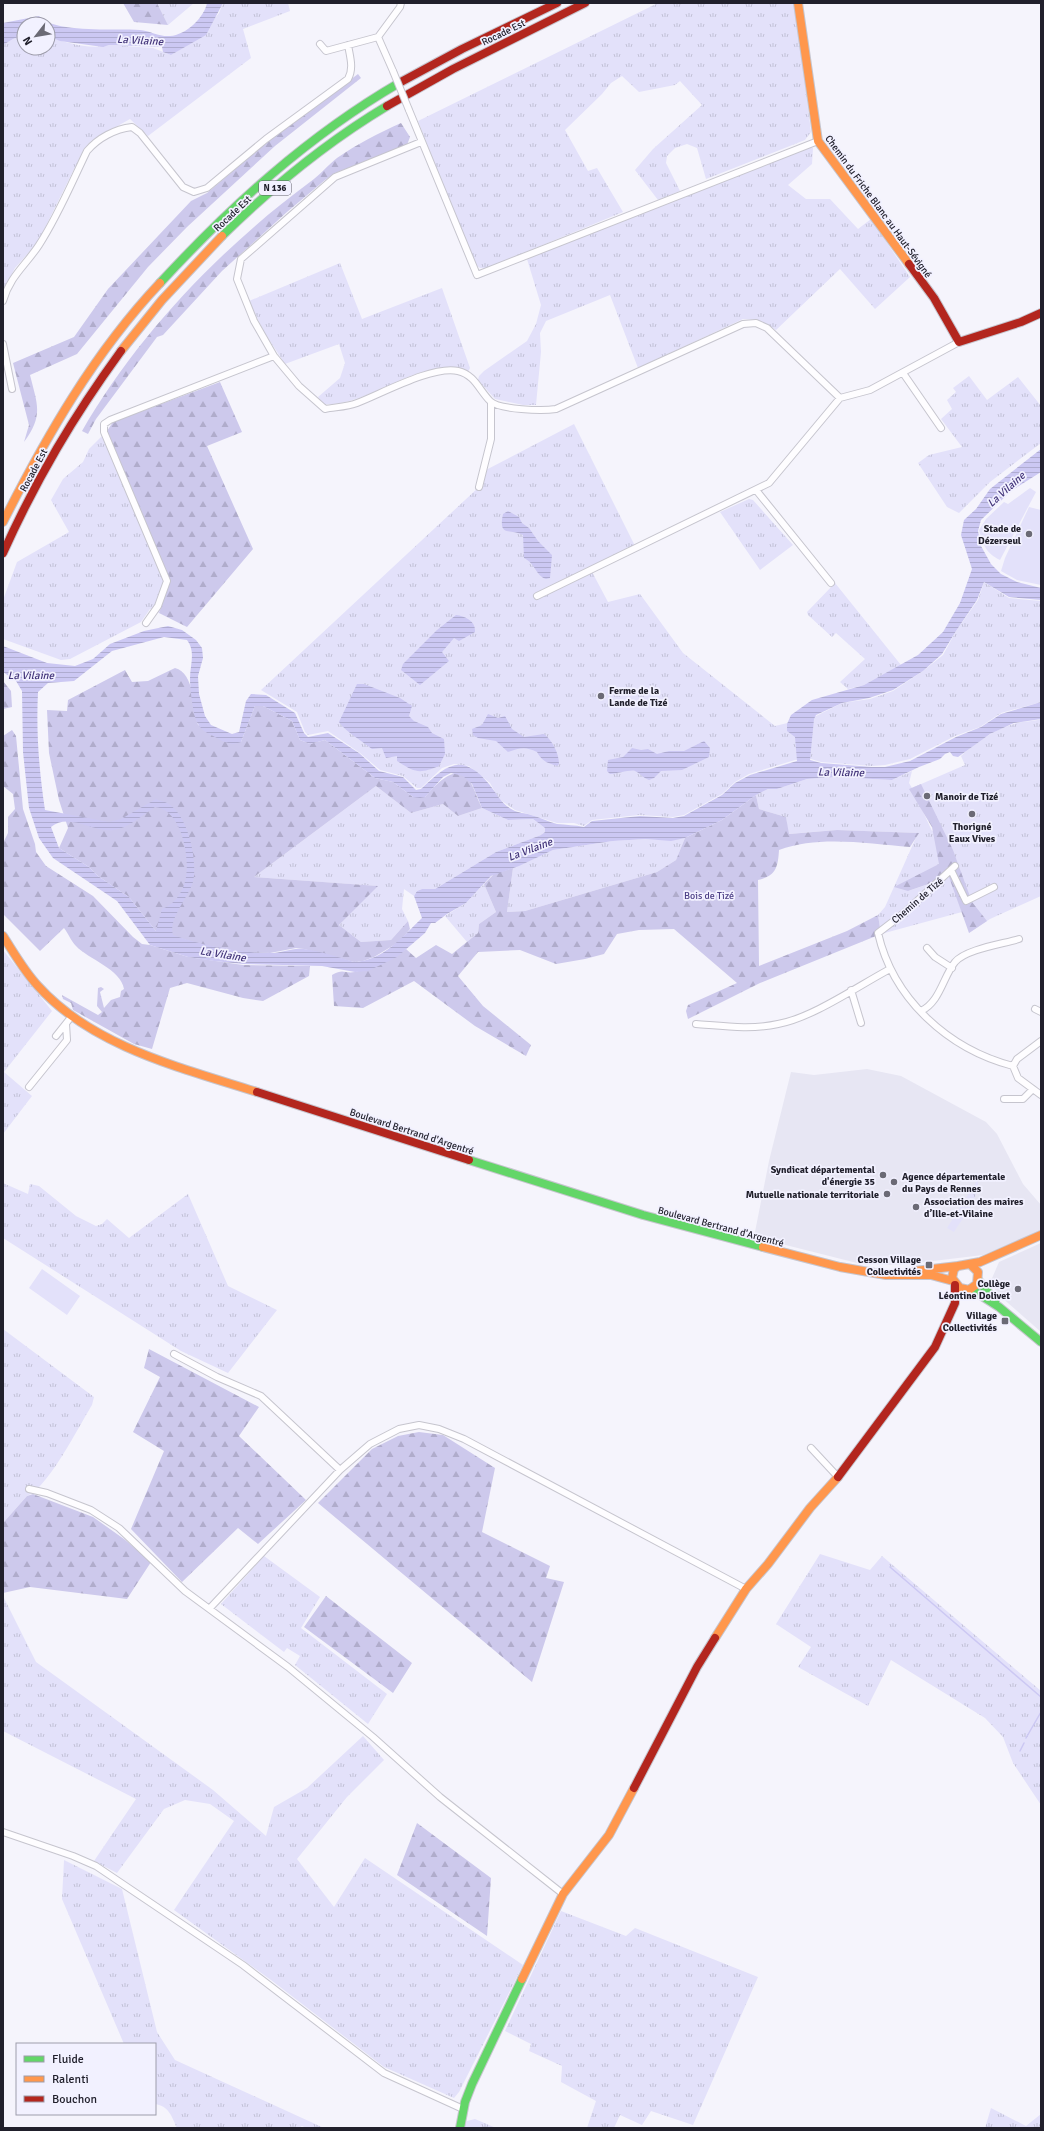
<svg xmlns="http://www.w3.org/2000/svg" width="1044" height="2131" viewBox="0 0 1044 2131" font-family="Signika,sans-serif">
  <style>
    .built { fill: #e7e6f3 }
    .grass { fill: url(#grass-tufts); fill-rule: evenodd }
    .forest { fill: url(#forest-firs) }
    .park { fill: #e3e1fa }
    .water { fill: url(#water-rules); fill-rule: evenodd }
    .lines { fill: none; stroke-linecap: round; stroke-linejoin: round }
    .stream { stroke: #ccc8f3; stroke-width: 1.5 }
    .street-casing { stroke: #c6c5ce; stroke-width: 8 }
    .fast-casing { stroke: #c6c5ce; stroke-width: 10 }
    .slow-casing { stroke: #c6c5ce; stroke-width: 10 }
    .jam-casing { stroke: #c6c5ce; stroke-width: 10 }
    .street { stroke: #fefdff; stroke-width: 6 }
    .fast { stroke: #63d668; stroke-width: 8 }
    .slow { stroke: #ff974d; stroke-width: 8 }
    .jam { stroke: #b3261e; stroke-width: 8 }
    .street-bridge-casing { stroke: #c6c5ce; stroke-width: 8; stroke-linecap: butt }
    .street-bridge { stroke: #fefdff; stroke-width: 6 }
    .poi-dot { fill: #6b6a75; stroke: #f2f1ff; stroke-width: 1.5 }
    .labels { text-anchor: middle; stroke-width: 3.5; stroke-linejoin: round; paint-order: stroke }
    .shield { fill: #f2f1ff; stroke: #605f6b; stroke-width: 1 }
    .shield-label { font-size: 9px; font-weight: bold; fill: #21202c }
    .street-label { font-size: 10px; fill: #21202c; stroke: #f2f1ff }
    .poi-label { font-size: 10px; font-weight: bold; fill: #21202c; stroke: #f2f1ff; text-anchor: end }
    .park-label { font-size: 10px; fill: #4d4086; stroke: #f2f1ff }
    .water-label { font-size: 11px; font-style: italic; fill: #43357a; stroke: #f2f1ff }
  </style>
  <defs>
    <pattern id="grass-tufts" width="24" height="20" patternUnits="userSpaceOnUse"><rect width="24" height="20" fill="#e3e1fa"/><path d="M3 7l-1-3M5 7V3M7 7l1-3M15 17l-1-3M17 17v-4M19 17l1-3" fill="none" stroke="#c2c1d6"/></pattern>
    <pattern id="forest-firs" width="22" height="20" patternUnits="userSpaceOnUse"><rect width="22" height="20" fill="#cdc9ec"/><path d="M5 1l3.5 6h-7zM16 11l3.5 6h-7z" fill="#b0accb"/></pattern>
    <pattern id="water-rules" width="6" height="5" patternUnits="userSpaceOnUse"><rect width="6" height="5" fill="#ccc8f3"/><path d="M0 2.5h6" fill="none" stroke="#afacd0"/></pattern>
  </defs>
  <rect width="100%" height="100%" fill="#f5f4fc"/>
  <path class="built" d="M867 1069 901 1076 986 1122 997 1134 1023 1184 1041 1205V1231L983 1255 900 1265 861 1264 754 1237 769 1161 791 1072 814 1075Z
    M1041 1243V1332L1000 1296 990 1283 999 1262Z"/>
  <path class="grass" d="M157 3H194L168 25Z
    M223 3H288L290 11 243 29 251 58 148 136 130 119 91 141 84 149 38 242 15 268 3 291V45L13 39 24 35V48H48V36C65 43 91 50 109 45L153 48 171 55 199 38 219 13Z
    M658 3H795L811 132 805 140 706 179 697 148 687 144 675 148 667 156 666 163 680 191 658 200 635 170 653 149 702 105 680 81 675 85 639 92 622 76 611 83 602 94 565 130 588 171 597 168 623 212 487 268H480L474 264 418 121Z
    M807 148H813L812 164 788 185 806 199H830L858 229 871 219 910 277 875 309 840 269 776 330 759 320 743 319 638 368 610 295 546 321 540 333 541 352 536 405H523L495 399 478 380 479 376 484 371 527 341 536 324 541 305 527 259Z
    M340 263 362 319 442 288 470 368 468 372C418 354 371 408 323 404L318 397 340 378 345 363 339 344 285 364 264 332 249 301Z
    M969 376 987 400 1018 377 1041 406V443L990 482 959 513 947 507 918 463 929 455 962 447 941 419 952 409 947 400 956 392 953 388Z
    M574 424 636 548 591 570 608 602 640 594 683 653 775 726 816 716 842 703 870 699 893 691 923 671 943 655 956 631 978 600 984 582 1009 598 1041 601V702L1001 713 980 727 955 736 910 759 885 765 872 766 821 762 811 759 795 760 749 774 735 782 722 794 684 815 673 817 639 815 592 820 584 826 574 823H557L515 810 499 799 490 783 469 766 454 764 442 768 421 788H417L403 776 380 770 360 753 328 731 308 735 305 732 297 712 261 690 479 487 482 472Z
    M107 431 168 579 167 590 159 613 150 609 141 622 70 659 61 660 3 639V600L17 562 69 532 51 500 63 479 83 462 89 449Z
    M749 499 753 500 793 545 760 570 720 512Z
    M835 583 901 665 864 685 848 689 840 682 865 659 836 633 832 637 808 615 807 612Z
    M1041 719V896L990 919 969 933 960 869 956 859 908 891 950 877 962 912 881 934 878 915 885 907 918 833 837 830 788 834 786 817 759 809 756 795 768 789H777L807 779 833 777 892 780 912 771 909 783 912 788 965 765 961 756C976 742 994 730 1014 724 1022 721 1032 722 1041 719ZM921 785 937 829 932 831 912 788Z
    M376 786 411 813 443 804 458 816 482 808 508 820 533 819 545 828V832L541 835 496 852 435 889H422L417 891 414 896 404 889 402 909 408 921 391 940 361 942 339 925 377 886 254 877Z
    M685 838 676 860 657 872 525 911 507 912 513 868 553 850 613 841 646 839 671 840Z
    M484 884 496 912 479 924 478 933 467 942 445 916 466 903Z
    M3 950 52 1011 4 1072 32 1096 3 1134Z
    M978 1179C979 1199 965 1215 954 1232L947 1228Z
    M3 1183 28 1194 30 1184 39 1186 76 1216 96 1226 102 1224 107 1219 129 1238 188 1194 228 1286 277 1310 228 1373 181 1351 3 1238Z
    M3 1329 94 1397 92 1405C79 1426 48 1488 27 1496L3 1523Z
    M820 1554 870 1570 882 1556 1041 1691V1805L1013 1763 1003 1737 985 1718 891 1660 868 1706 798 1667 811 1647 776 1624Z
    M264 1556 320 1597 301 1628 387 1694 368 1724 295 1665 300 1656 287 1648 284 1652 221 1604Z
    M3 1596 36 1662 213 1790 266 1836 274 1807 307 1788 363 1736 384 1760 347 1797 297 1859 334 1907 365 1858 523 1965 459 2092 454 2098 384 2067 271 1980 174 1910 234 1821 210 1804 185 1800 164 1809 117 1873 94 1861 136 1799 3 1731Z
    M64 1860 122 1889 157 2032 175 2060 324 2128H306L302 2126 299 2128H177C172 2117 169 2106 155 2104V2044H124L62 1899Z
    M561 1911 626 1936 635 1928 758 1977 693 2125 651 2111 642 2125 620 2115 614 2128H587L596 2101 561 2082 562 2066 529 2051 531 2044 505 2031Z
    M991 2108 1026 2126 1041 2114V2128H985Z
    M475 2119 496 2128H463L467 2121Z"/>
  <path class="forest" d="M123 3H157L168 25 134 22Z
    M358 74 361 78 275 146 187 227 148 267 77 354 30 375C37 404 44 415 24 442L29 425 13 363 74 337 108 289 191 201 207 193 264 145Z
    M401 123 410 137 407 145 335 173 325 180 287 212 222 271 163 335 157 337 96 419 88 434 82 431C137 335 222 247 310 182 320 175 328 165 337 158 357 144 379 133 401 123Z
    M220 382 242 432 207 446 253 549 187 627 159 613 167 590 168 579 107 431 113 422Z
    M175 668C195 673 193 709 198 725L241 742 255 706H263L292 721 300 740 310 744 325 740 375 778 393 782 413 797H425C437 784 458 758 472 785 476 793 478 801 482 808L458 816 443 804 411 813 376 786 254 877 378 886 339 925 361 942 391 940 408 921 410 929 399 942 374 957 363 961 354 962 304 949 296 948 270 953 243 952 203 945 156 931 129 897 98 876 89 867 59 848 68 828 59 800 49 753 47 710 67 711 68 700 125 670 132 682 148 681Z
    M3 681 11 691 12 707 3 709Z
    M12 730 16 736 23 809 35 844 36 852 46 866 93 896 133 937 142 944 150 945 188 957 243 965 310 966 309 976 263 1001 243 998 187 983 170 988 152 1049 134 1044 73 1010 71 1003 63 999 62 995 98 1015 102 1012 97 1006 98 988 101 987 104 989 100 992 104 1008 111 1000 120 997 121 991 124 989C121 969 88 959 76 946 71 941 68 933 64 928L40 951 3 914V843L8 833V817L15 809 13 794 3 786V736Z
    M921 784 953 850 972 902 987 921 969 933 949 877 908 891 894 887 939 864 932 827 909 789Z
    M756 795 759 809 786 817 789 834 837 830 919 833 910 847C868 844 820 835 779 850 778 867 776 876 758 880L759 966 847 931 878 915 881 934 760 983 688 1019 686 1011 688 1005 737 983 674 929 639 930 617 934 604 954 585 959 556 964 520 950 478 952 458 976 483 1006 531 1045 526 1056 475 1026 414 981 363 1008 334 1006 332 975C344 968 344 974 355 972 370 969 394 959 406 949L416 958 436 945 452 954 478 933 479 924 496 912 484 884 494 874 513 868 507 912 525 911 657 872 676 860 685 838 722 820Z
    M149 1349 259 1407 239 1436 306 1500 258 1544 238 1528 182 1582 131 1529 164 1451 133 1432 160 1377 144 1368Z
    M419 1432 443 1435 495 1468 482 1532 550 1566 546 1578 564 1582 532 1682 318 1503 372 1449 398 1436Z
    M33 1494 93 1517 124 1539 151 1562 127 1599 30 1587 3 1593V1523L27 1496Z
    M326 1596 412 1663 393 1693 304 1627Z
    M417 1823 491 1878 487 1936 397 1875Z"/>
  <path class="park" d="M1030 488 1036 492 1000 560C986 553 983 545 979 530L986 519 1004 502 1008 504Z
    M1029 507 1041 510V585L1017 580 1001 571 1005 558Z
    M42 1269 80 1296 67 1315 29 1288Z"/>
  <path class="water" d="M207 3H223L206 35 171 55 163 52 162 47 109 45 103 47 60 41 48 36V24H24V35L13 39 3 45V23L39 16C54 34 117 28 140 30 150 31 160 37 170 36 186 35 204 18 207 3Z
    M1041 449V472L1011 491 981 520 978 531 981 546 991 564 1001 574 1017 582 1041 588V600L1009 597 984 582 977 600 956 631 942 654 923 671 893 690 869 698 842 703 816 715 814 719 810 760 821 763 872 767H885L910 761 956 737 981 727 1001 714 1041 702V719L1014 723 990 734 958 757 953 756 950 752 945 754 940 759 919 767 892 780 833 777 807 779 777 789H768L756 795 722 820 685 838 671 841 646 839 613 841 553 850 519 866 491 876 466 903 447 914 435 923H431L425 933 397 957 368 971 355 972 322 966 243 964 214 961 188 957 150 945 117 901 53 858 39 838 29 808 23 752 22 691 16 681 3 672V646L47 663 75 666 93 659 110 644 144 631 168 626 182 630 196 640 202 648 203 658 198 676 199 694 205 716 211 725 232 734 239 732 246 701 251 694 266 695 295 713 304 733 308 737 328 733 359 753 379 771 403 777 416 790 421 789C446 766 461 751 489 784 498 795 500 803 513 810 518 813 525 813 531 815 540 817 548 822 557 824 566 825 575 825 584 827L592 821 640 816 673 818 684 816 722 795 735 783 750 775 797 761 795 737 787 731V724L791 715 812 700 864 685 918 655 943 632 960 603 972 569 961 535 964 520 976 509 990 489ZM164 637 187 640C196 652 190 664 190 679 190 689 193 716 198 724 202 731 209 734 215 737 224 742 231 746 241 742L255 706H263L292 721 300 740 310 744 325 740 375 778 393 782 413 797 420 798 425 797 443 777 451 773 463 776 472 784 482 808 508 820 533 819 545 828V832L541 835 496 852 435 889H422L417 891 414 896 422 918C403 936 383 961 354 962 338 957 321 951 304 949 292 947 280 954 268 953 235 952 204 946 173 935 168 919 188 898 193 882 198 860 188 814 167 803 164 801 159 801 156 799L121 819 109 822 45 810C39 770 36 732 38 692L48 683 74 681 112 651ZM155 807C183 809 192 864 184 885 180 896 173 905 162 909L156 931 129 897 98 876 89 867 59 848 51 827C69 812 93 833 114 830 129 828 142 815 155 807Z
    M508 511 519 517 522 523 529 528 538 541 552 555 550 578 546 579C535 575 536 564 524 558L523 535C510 528 498 538 503 514Z
    M456 615C465 616 476 621 475 632L459 641 454 638 442 652 449 661 420 685 401 670 403 664 437 630Z
    M357 684H364L400 698 412 706 409 716 414 721 428 727 432 733 444 739 445 754 439 766C419 774 416 773 397 761V756L386 758 382 748 372 749C362 741 345 731 339 722Z
    M488 714 498 718 505 716 512 729 524 737 544 734C552 740 559 753 559 764L557 766C547 763 542 761 537 752 525 746 520 748 508 752L496 741 478 738 473 735 472 729 482 725Z
    M704 741 710 748 709 757 682 770 661 771 654 778 649 780C643 778 640 773 635 771 632 769 616 774 610 774L607 771 608 760 623 757 632 748 641 750 648 749 657 754 669 751H684Z"/>
  <g class="lines">
    <path class="stream" d="M890 1567 1041 1697
      M1026 1738 1041 1712
      M1020 1751 1024 1743"/>
    <g class="street-casing">
      <path id="street" d="M320 44 326 51 378 37
        M393 71 378 37 400 7 401 3
        M409 110 477 275 818 141
        M421 142 335 177 241 259 237 279 254 321 274 356 299 386 325 409C335 407 347 407 357 403 381 394 433 365 458 371 475 375 479 390 490 401 499 410 543 411 556 409L743 324 756 323 767 328 840 398 870 390 959 342
        M3 301C10 276 26 265 39 245 58 216 72 182 87 151 98 138 115 129 132 127L140 133 183 187 194 192 207 188 266 139 348 79C354 68 350 57 348 45
        M3 344 12 389
        M903 373 941 428
        M479 487 491 439V402
        M756 490 831 583
        M537 596 769 483 840 398
        M146 623 158 606 167 581 104 432V424L110 420 274 356
        M955 866 904 913 878 933C893 999 948 1049 1013 1066L1018 1078 1041 1095
        M951 870 966 901 994 887
        M927 948 935 957 952 968
        M851 990 861 1023
        M1035 1009 1041 1012
        M921 1011C940 1002 943 977 955 962 966 949 1003 944 1019 939
        M696 1024C723 1026 751 1030 778 1024 812 1018 858 986 890 969
        M56 1036 72 1016
        M1013 1066 1017 1059 1041 1041
        M29 1087 67 1040 66 1024
        M1004 1099H1023L1033 1089
        M174 1354 217 1377 261 1396 340 1470
        M811 1448 838 1477
        M29 1489 47 1493 91 1510 119 1528 185 1591 288 1667 373 1737 440 1797 563 1894
        M210 1608 340 1470 370 1444 399 1429 419 1425 439 1429 464 1439 746 1589
        M3 1832 73 1856 96 1866 243 1965 384 2073 463 2109"/>
    </g>
    <g class="fast-casing">
      <path id="fast" d="M222 236C272 187 327 142 387 106
        M160 283C231 206 308 136 399 83
        M469 1160 643 1215 763 1247
        M978 1280 995 1301
        M971 1289 999 1307 1041 1342
        M460 2128 465 2102 472 2084 522 1979"/>
    </g>
    <g class="slow-casing">
      <path id="slow" d="M798 3 818 141 909 264
        M121 351 162 300 222 236
        M3 522C46 437 94 353 160 283
        M3 936C14 953 24 971 38 986 93 1047 182 1068 257 1092
        M763 1247 840 1267 886 1275H931L953 1281
        M971 1265 978 1272 977 1284 969 1290 960 1288 952 1278 954 1269 958 1266 980 1262 1041 1235
        M915 1271 958 1266
        M715 1638 746 1589 768 1564 810 1508 838 1477
        M522 1979 563 1894 609 1835 634 1788"/>
    </g>
    <g class="jam-casing">
      <path id="jam" d="M399 83 462 49 557 3
        M387 106 453 69 585 3
        M909 264 934 298 959 342 1021 322 1041 313
        M3 553C37 478 73 417 121 351
        M257 1092 469 1160
        M838 1477 935 1347 955 1303V1285
        M634 1788 697 1667 715 1638"/>
    </g>
    <use href="#street" class="street"/>
    <use href="#fast" class="fast"/>
    <use href="#slow" class="slow"/>
    <use href="#jam" class="jam"/>
    <g class="street-bridge-casing">
      <path id="street-bridge" d="M393 71 409 110"/>
    </g>
    <use href="#street-bridge" class="street-bridge"/>
  </g>
  <g class="poi-dot">
    <circle cx="1029" cy="534" r="4"/>
    <circle cx="601" cy="696" r="4"/>
    <circle cx="927" cy="796" r="4"/>
    <circle cx="972" cy="814" r="4"/>
    <circle cx="883" cy="1175" r="4"/>
    <circle cx="894" cy="1182" r="4"/>
    <circle cx="887" cy="1194" r="4"/>
    <circle cx="916" cy="1207" r="4"/>
    <rect x="925" y="1261" width="8" height="8" rx="2"/>
    <circle cx="1018" cy="1289" r="4"/>
    <rect x="1001" y="1317" width="8" height="8" rx="2"/>
  </g>
  <g class="labels">
    <rect class="shield" x="259" y="181" width="32" height="14" rx="3"/>
    <g class="shield-label">
      <text x="275" y="191">N 136</text>
    </g>
    <g class="street-label">
      <text transform="translate(503 32) rotate(-26)" y="4">Rocade Est</text>
      <text transform="translate(879 206) rotate(54)" y="4">Chemin du Friche Blanc au Haut-Sévigné</text>
      <text transform="translate(232 213) rotate(-43)" y="4">Rocade Est</text>
      <text transform="translate(33 470) rotate(-62)" y="4">Rocade Est</text>
      <text transform="translate(917 900) rotate(-41)" y="4">Chemin de Tizé</text>
      <text transform="translate(412 1131) rotate(18)" y="4">Boulevard Bertrand d'Argentré</text>
      <text transform="translate(721 1226) rotate(15)" y="4">Boulevard Bertrand d'Argentré</text>
    </g>
    <g class="poi-label">
      <text x="1021" y="532">Stade de<tspan x="1021" dy="12">Dézerseul</tspan></text>
      <text x="609" y="694" text-anchor="start">Ferme de la<tspan x="609" dy="12">Lande de Tizé</tspan></text>
      <text x="935" y="800" text-anchor="start">Manoir de Tizé</text>
      <text x="972" y="830" text-anchor="middle">Thorigné<tspan x="972" dy="12">Eaux Vives</tspan></text>
      <text x="875" y="1173">Syndicat départemental<tspan x="875" dy="12">d'énergie 35</tspan></text>
      <text x="902" y="1180" text-anchor="start">Agence départementale<tspan x="902" dy="12">du Pays de Rennes</tspan></text>
      <text x="879" y="1198">Mutuelle nationale territoriale</text>
      <text x="924" y="1205" text-anchor="start">Association des maires<tspan x="924" dy="12">d’Ille-et-Vilaine</tspan></text>
      <text x="921" y="1263">Cesson Village<tspan x="921" dy="12">Collectivités</tspan></text>
      <text x="1010" y="1287">Collège<tspan x="1010" dy="12">Léontine Dolivet</tspan></text>
      <text x="997" y="1319">Village<tspan x="997" dy="12">Collectivités</tspan></text>
    </g>
    <g class="park-label">
      <text x="709" y="899">Bois de Tizé</text>
    </g>
    <g class="water-label">
      <text transform="translate(140 40) rotate(3)" y="4">La Vilaine</text>
      <text transform="translate(1006 489) rotate(-42)" y="4">La Vilaine</text>
      <text x="31" y="679">La Vilaine</text>
      <text transform="translate(841 772) rotate(1)" y="4">La Vilaine</text>
      <text transform="translate(530 849) rotate(-21)" y="4">La Vilaine</text>
      <text transform="translate(223 954) rotate(9)" y="4">La Vilaine</text>
    </g>
  </g>
  <rect width="1044" height="2131" fill="none" stroke="#21202c" stroke-width="8"/>
  <rect x="16" y="2043" width="140" height="72" fill="#f2f1ff" stroke="#9e9dab"/>
  <rect x="24" y="2056" width="20" height="6" fill="#63d668" stroke="#9e9dab"/>
  <text x="52" y="2063" font-size="12" fill="#21202c">Fluide</text>
  <rect x="24" y="2076" width="20" height="6" fill="#ff974d" stroke="#9e9dab"/>
  <text x="52" y="2083" font-size="12" fill="#21202c">Ralenti</text>
  <rect x="24" y="2096" width="20" height="6" fill="#b3261e" stroke="#9e9dab"/>
  <text x="52" y="2103" font-size="12" fill="#21202c">Bouchon</text>
  <g transform="translate(36 36) rotate(239)"><circle r="19" fill="#f2f1ff" stroke="#9e9dab"/>
  <path d="M0-3L7 15L0 10L-7 15Z" fill="#6b6a75"/>
  <text y="-6" font-size="11" font-weight="bold" text-anchor="middle" fill="#21202c">N</text>
  </g>
</svg>
